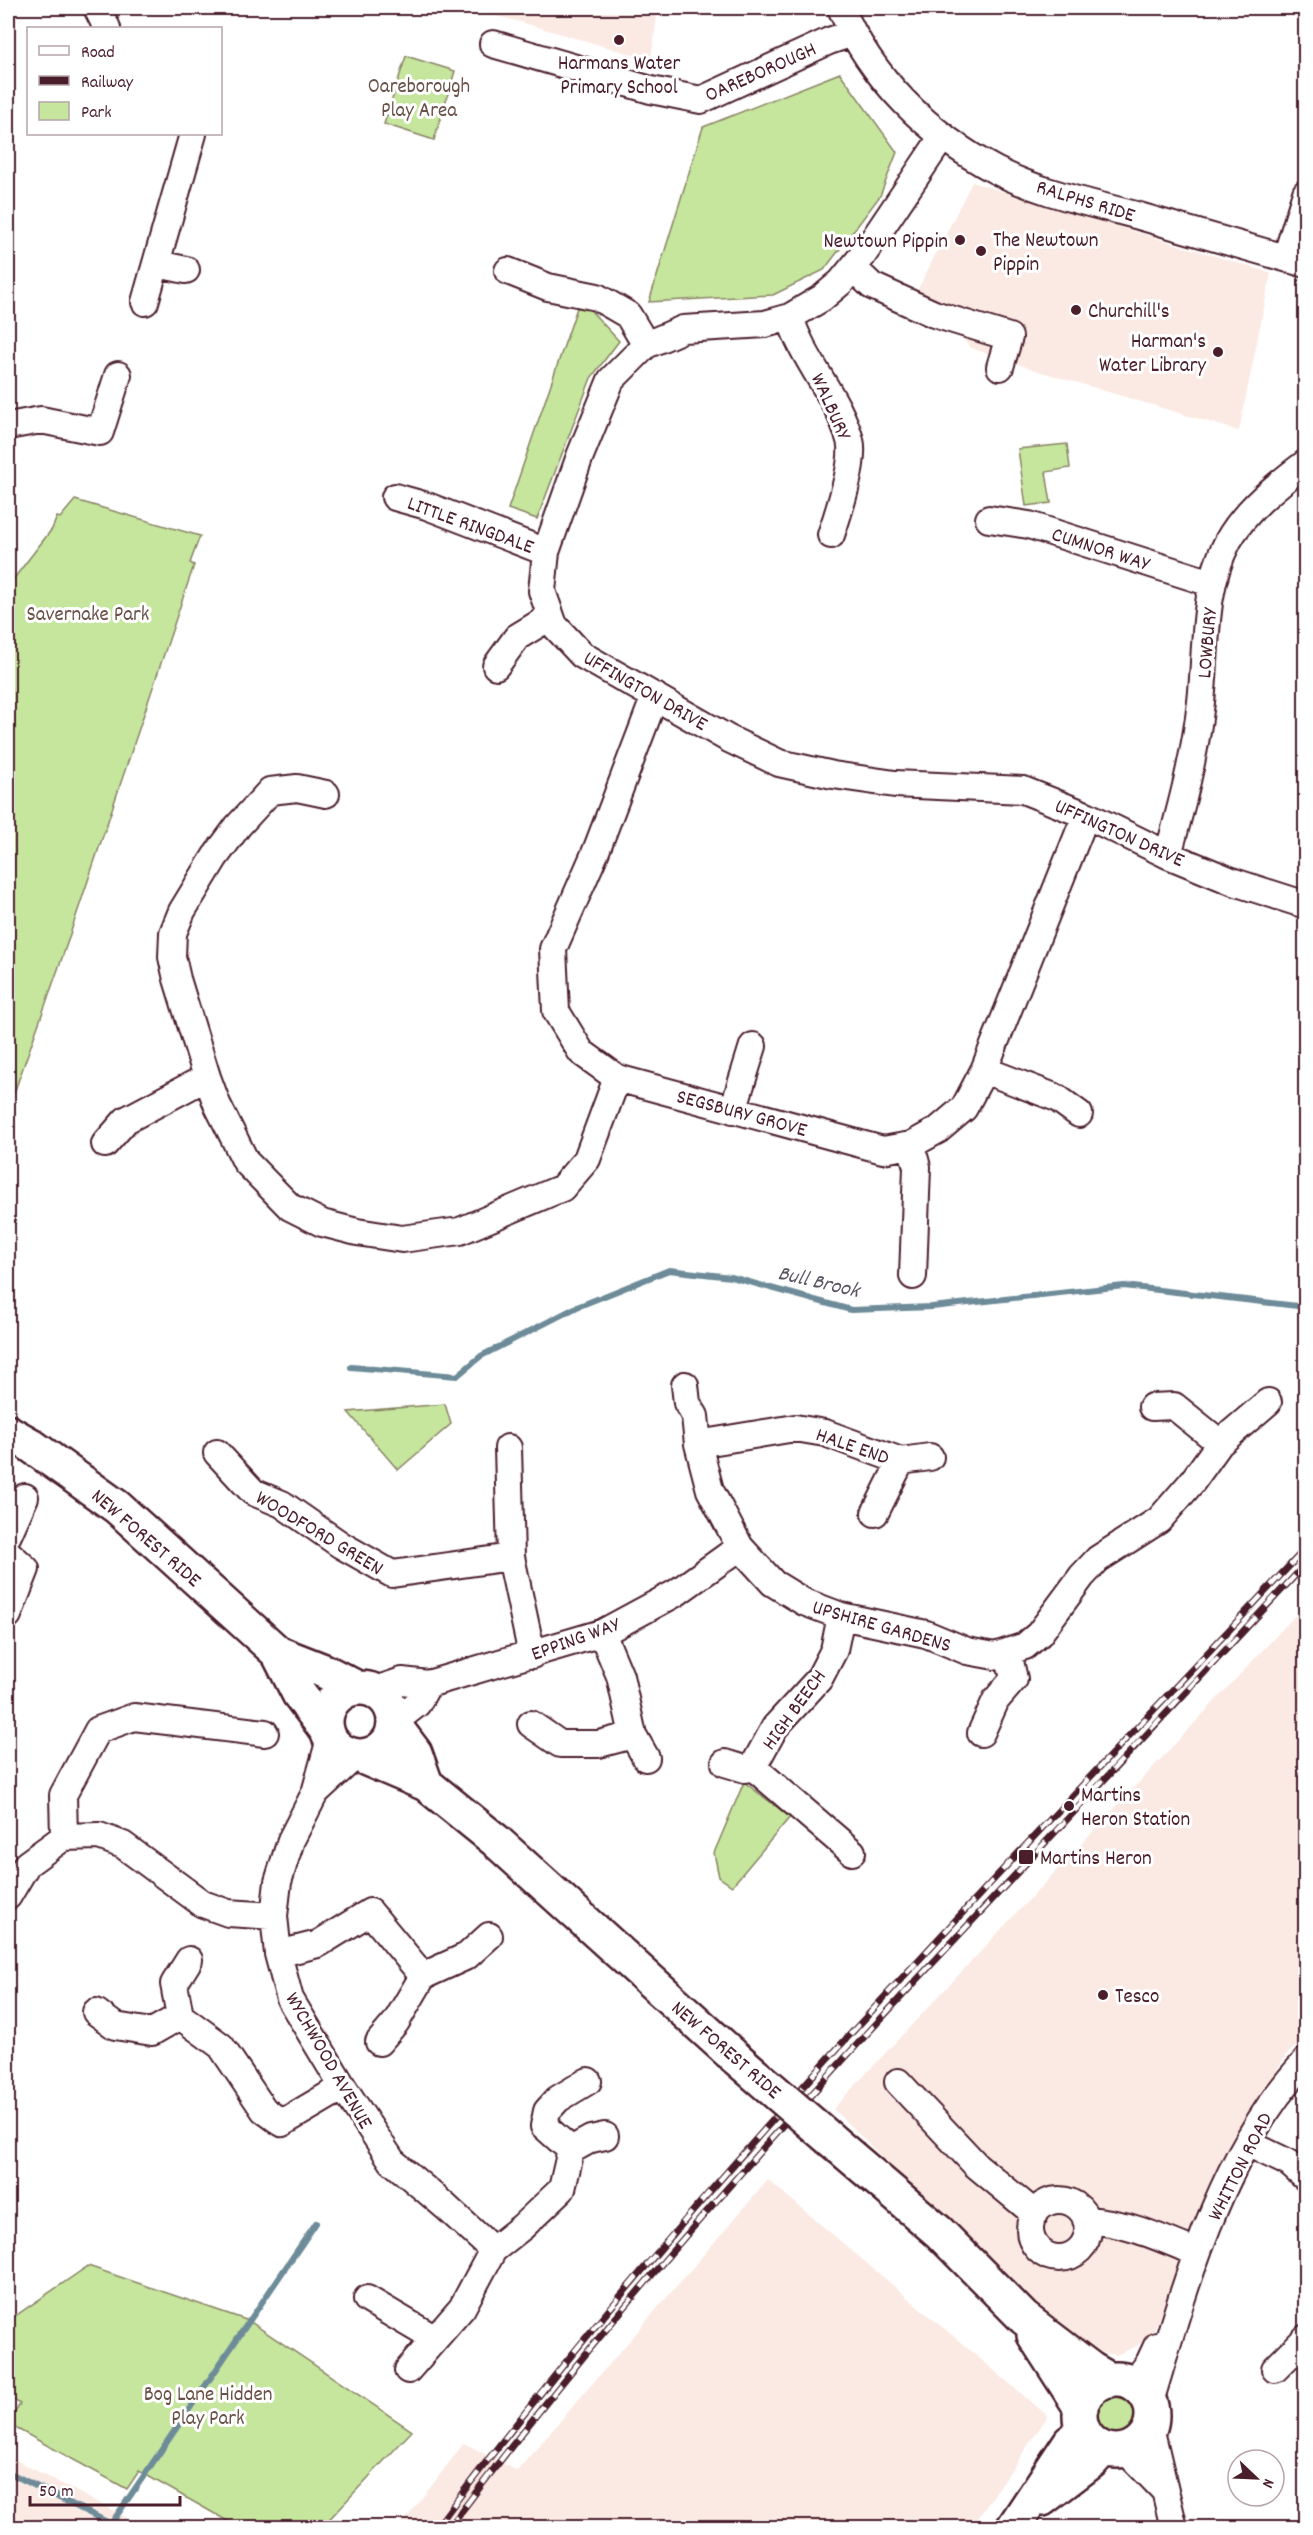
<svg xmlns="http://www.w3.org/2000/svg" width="1313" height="2535" viewBox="0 0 1313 2535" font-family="Dekko,sans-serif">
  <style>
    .built { fill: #fbeae4 }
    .green { fill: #c6e69e; stroke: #888264; stroke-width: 1.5 }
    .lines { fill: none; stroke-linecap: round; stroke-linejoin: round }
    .stream { stroke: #6d8b98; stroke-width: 6 }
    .minor-casing { stroke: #4a1f2b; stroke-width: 30 }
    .major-casing { stroke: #4a1f2b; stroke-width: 38 }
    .minor { stroke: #fff; stroke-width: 26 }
    .major { stroke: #fff; stroke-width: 33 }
    .rail-casing { stroke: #4a1f2b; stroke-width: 7 }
    .rail { stroke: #fff; stroke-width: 4.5; stroke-dasharray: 14; stroke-linecap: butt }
    .major-bridge-casing { stroke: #4a1f2b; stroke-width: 38; stroke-linecap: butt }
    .major-bridge { stroke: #fff; stroke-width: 33 }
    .poi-dot { fill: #4a1f2b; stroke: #fff; stroke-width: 2 }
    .labels { text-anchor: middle; stroke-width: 6; stroke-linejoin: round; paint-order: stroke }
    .poi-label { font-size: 21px; fill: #4a1f2b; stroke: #fff; text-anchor: start }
    .street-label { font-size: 21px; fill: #4a1f2b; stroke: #fff }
    .park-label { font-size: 21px; fill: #695148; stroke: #fff }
    .water-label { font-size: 22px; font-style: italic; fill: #5b5562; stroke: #fff }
  </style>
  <rect width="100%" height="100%" fill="#fff"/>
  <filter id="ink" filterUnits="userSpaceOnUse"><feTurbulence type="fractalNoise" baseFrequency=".0167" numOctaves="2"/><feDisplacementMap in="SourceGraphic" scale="12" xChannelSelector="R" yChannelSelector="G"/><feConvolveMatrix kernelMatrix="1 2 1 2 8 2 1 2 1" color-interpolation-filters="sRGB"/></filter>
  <g filter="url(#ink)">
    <path class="built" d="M463 8H658L651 60 517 21Z
      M972 182 1271 273 1239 431 1038 371 971 348 917 291Z
      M1305 1605V2040L1286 2055 1211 2183 1153 2333 1137 2346 1116 2355 1087 2350 1044 2317 833 2109Z
      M768 2180 1048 2416 972 2527H400L464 2443 517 2471Z
      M8 2456 145 2527H8Z"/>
    <path class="green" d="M406 56 455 71 434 140 384 124Z
      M840 73 897 152 880 196 824 270 773 295 649 302 703 127Z
      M580 299 619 341 591 378 537 519 508 509Z
      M1067 444 1070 468 1046 472 1051 503 1026 506 1018 449Z
      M75 500 200 536 190 563 194 565 62 958 8 1110V586L52 529 57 517 60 518Z
      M445 1404 451 1424 398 1470 348 1412Z
      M744 1782 790 1817 732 1886 719 1877 714 1853Z
      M88 2266 249 2321 412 2431 322 2527H238L139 2471 127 2489 8 2424 20 2404 8 2396V2321Z
      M1092 2415a22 22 0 1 1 44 0a22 22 0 1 1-44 0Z"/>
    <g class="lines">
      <path class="stream" d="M351 1367 457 1376 481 1356 577 1307 669 1270 731 1277 851 1310 932 1307 1124 1286 1306 1307
        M8 2472 111 2524
        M116 2528 111 2524 316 2223"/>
      <g class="minor-casing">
        <path id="minor" d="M97 8 107 28
          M841 8C871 78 928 134 995 170 1040 193 1091 203 1139 216 1194 232 1250 248 1306 264
          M493 44 651 90 701 100 829 41 853 33
          M943 136 863 255 841 282 822 298 790 317 765 324 683 329 646 345 611 380 580 456 546 552 542 591 554 625 582 655 729 739 779 763 833 775 895 784 1023 790 1086 815 1168 855 1234 882 1306 905
          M1286 258 1306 193
          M157 264 186 270
          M853 268 872 286 934 314 1009 337 1000 367
          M508 271 548 287 597 297 628 315 646 345
          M145 302 193 134
          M790 317C803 361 838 396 850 440 856 461 838 514 831 535
          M8 426 41 420 100 432 118 375
          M395 497 427 506 546 552
          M989 519 1029 525 1211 583
          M496 666 517 637 550 617
          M655 696 596 851 553 949 556 1011 581 1052 617 1078 883 1150 911 1145 938 1130 964 1108 984 1070 1086 815
          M326 794 297 788 270 791 238 826 215 857 182 911 173 933 172 957 177 979 207 1077 217 1104 246 1162 290 1207 322 1223 357 1232 402 1239 460 1231 562 1188 587 1159 617 1078
          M1168 855C1182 804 1195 755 1201 702 1207 648 1202 590 1228 541 1245 510 1278 484 1306 463
          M984 1070 1057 1098 1079 1114
          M733 1110 753 1046
          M105 1144 126 1120 207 1077
          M911 1145 917 1167 913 1276
          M685 1385 687 1403 695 1416 698 1444 710 1490 740 1547 773 1583 804 1602 841 1616 926 1634 967 1651 995 1656 1025 1646 1039 1634 1082 1576 1098 1559 1159 1520 1192 1482 1220 1443 1268 1402
          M1152 1407 1174 1406 1220 1443
          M698 1444 795 1428 825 1433 901 1461 930 1457
          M508 1448 511 1557
          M217 1453 253 1492 282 1504 341 1545 392 1574 511 1557 532 1655
          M875 1513 901 1461
          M8 1535 25 1497
          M8 1553 26 1569 8 1615
          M602 1633 620 1676 633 1735 646 1758
          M373 1691 402 1681 428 1684 602 1633 676 1593 740 1547
          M394 1722 417 1704 428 1684
          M531 1724 560 1744H599L633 1735
          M981 1733 996 1700 1014 1679 1008 1652
          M330 1739 315 1793 291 1840 278 1882 274 1916 278 1954 290 1999 343 2087 392 2161 446 2207 493 2250
          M725 1763 745 1769 753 1767 852 1852
          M753 1767 775 1727 819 1679 834 1650 841 1616
          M315 1793 355 1756
          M64 1837 63 1795 98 1730 134 1717 265 1733
          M8 1896 27 1864 64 1837 99 1836 123 1845 203 1904 228 1913 274 1916
          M278 1954 318 1944 370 1912 423 1976
          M189 1960 174 1984 180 2016 221 2046 264 2110 282 2123 343 2087
          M96 2012 115 2026 152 2032 180 2016
          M379 2042 396 2022 423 1976 467 1956 489 1936
          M588 2081 558 2099 547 2111 544 2126 571 2150 591 2139 605 2136
          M898 2082 976 2165 1035 2214
          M1247 2143 1289 2163 1306 2178
          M1030 2229a29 29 0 1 1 58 0a29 29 0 1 1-58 0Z
          M1086 2220C1126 2222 1161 2238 1197 2253
          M367 2299 435 2339 462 2308 493 2250 522 2227 562 2189 571 2150
          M1275 2369 1306 2338
          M408 2370 435 2339
          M1133 2384 1149 2363 1157 2346
          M1150 2402C1185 2286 1221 2151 1306 2061
          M1150 2427 1174 2528
          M1125 2450 1164 2490"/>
      </g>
      <g class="major-casing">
        <path id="major" d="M8 1432 29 1444 117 1507 278 1653 324 1671 357 1688
          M278 1653 299 1694 327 1731
          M326 1722a34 34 0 1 1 68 0a34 34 0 1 1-68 0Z
          M394 1725 415 1753 426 1784
          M360 1756 426 1784 495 1840 736 2058
          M830 2139 939 2232 1024 2318 1091 2369 1110 2380
          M1034 2335 1081 2408
          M1080 2415a36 36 0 1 1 72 0a36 36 0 1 1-72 0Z
          M1042 2499 1092 2461 1103 2449
          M1013 2528 1070 2442 1084 2432"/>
      </g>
      <use href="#minor" class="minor"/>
      <use href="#major" class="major"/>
      <g class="rail-casing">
        <path id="rail" d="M436 2528C698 2178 1008 1867 1306 1548
          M449 2528C613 2308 799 2105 987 1905 1093 1791 1199 1677 1306 1564"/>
      </g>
      <use href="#rail" class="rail"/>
      <g class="major-bridge-casing">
        <path id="major-bridge" d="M736 2058 830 2139"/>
      </g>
      <use href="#major-bridge" class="major-bridge"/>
    </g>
  </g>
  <g class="poi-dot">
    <circle cx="619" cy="40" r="6"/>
    <circle cx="960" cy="240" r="6"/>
    <circle cx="981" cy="251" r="6"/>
    <circle cx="1076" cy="310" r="6"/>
    <circle cx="1218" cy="352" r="6"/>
    <circle cx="1069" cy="1806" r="6"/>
    <rect x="1018" y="1849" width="16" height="16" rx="3"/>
    <circle cx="1103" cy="1995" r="6"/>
  </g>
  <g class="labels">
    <g class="poi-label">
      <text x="619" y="69" text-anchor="middle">Harmans Water<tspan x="619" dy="24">Primary School</tspan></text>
      <text x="993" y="246">The Newtown<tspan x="993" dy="24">Pippin</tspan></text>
      <text x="948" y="247" text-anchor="end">Newtown Pippin</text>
      <text x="1088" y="317">Churchill's</text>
      <text x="1206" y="347" text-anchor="end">Harman's<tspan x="1206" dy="24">Water Library</tspan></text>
      <text x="1081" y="1801">Martins<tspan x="1081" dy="24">Heron Station</tspan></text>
      <text x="1040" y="1864">Martins Heron</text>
      <text x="1115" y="2002">Tesco</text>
    </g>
    <g class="street-label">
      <text transform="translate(760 71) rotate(-24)" y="7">OAREBOROUGH</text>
      <text transform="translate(1086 200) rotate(17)" y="7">RALPHS RIDE</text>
      <text transform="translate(832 406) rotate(66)" y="7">WALBURY</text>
      <text transform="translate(471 524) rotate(20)" y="7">LITTLE RINGDALE</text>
      <text transform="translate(1101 548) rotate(18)" y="7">CUMNOR WAY</text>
      <text transform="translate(1206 643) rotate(-85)" y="7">LOWBURY</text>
      <text transform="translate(646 690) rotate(30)" y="7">UFFINGTON DRIVE</text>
      <text transform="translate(1120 832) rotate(24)" y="7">UFFINGTON DRIVE</text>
      <text transform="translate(742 1112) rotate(15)" y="7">SEGSBURY GROVE</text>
      <text transform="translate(853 1445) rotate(19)" y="7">HALE END</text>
      <text transform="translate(320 1532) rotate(31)" y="7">WOODFORD GREEN</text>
      <text transform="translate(147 1537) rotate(41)" y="7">NEW FOREST RIDE</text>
      <text transform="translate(882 1625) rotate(16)" y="7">UPSHIRE GARDENS</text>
      <text transform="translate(575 1638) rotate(-20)" y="7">EPPING WAY</text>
      <text transform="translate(793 1709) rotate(-54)" y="7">HIGH BEECH</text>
      <text transform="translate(727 2049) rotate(41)" y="7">NEW FOREST RIDE</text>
      <text transform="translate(330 2060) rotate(60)" y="7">WYCHWOOD AVENUE</text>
      <text transform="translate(1239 2166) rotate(-63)" y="7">WHITTON ROAD</text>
    </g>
    <g class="park-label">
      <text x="419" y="92">Oareborough<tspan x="419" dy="24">Play Area</tspan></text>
      <text x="88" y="620">Savernake Park</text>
      <text x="208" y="2400">Bog Lane Hidden<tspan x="208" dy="24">Play Park</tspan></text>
    </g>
    <g class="water-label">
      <text transform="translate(819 1280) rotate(13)" y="8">Bull Brook</text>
    </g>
  </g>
  <rect width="1313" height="2535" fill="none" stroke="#fff" stroke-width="30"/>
  <rect x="15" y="15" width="1283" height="2505" fill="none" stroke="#4a1f2b" stroke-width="2" filter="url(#ink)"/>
  <rect x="27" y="27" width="195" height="108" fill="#ffffff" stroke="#b7a5aa" stroke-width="1.5"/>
  <rect x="39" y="46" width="30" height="9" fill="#ffffff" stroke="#b7a5aa" stroke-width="1.5"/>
  <text x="81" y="57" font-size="18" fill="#4a1f2b">Road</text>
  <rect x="39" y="76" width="30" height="9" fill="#4a1f2b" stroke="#b7a5aa" stroke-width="1.5"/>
  <text x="81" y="87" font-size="18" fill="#4a1f2b">Railway</text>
  <rect x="39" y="102" width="30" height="18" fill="#c6e69e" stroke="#b7a5aa" stroke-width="1.5"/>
  <text x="81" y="117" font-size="18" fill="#4a1f2b">Park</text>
  <g transform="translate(1256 2478) rotate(113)"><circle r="28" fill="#ffffff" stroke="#b7a5aa" stroke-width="1.5"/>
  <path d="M0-4.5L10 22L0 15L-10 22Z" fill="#4a1f2b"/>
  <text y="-9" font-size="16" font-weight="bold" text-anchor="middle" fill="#4a1f2b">N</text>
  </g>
  <path d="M30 2496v9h150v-9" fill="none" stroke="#4a1f2b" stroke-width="3"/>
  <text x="39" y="2496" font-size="18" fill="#4a1f2b" stroke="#ffffff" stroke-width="4.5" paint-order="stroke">50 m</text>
</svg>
